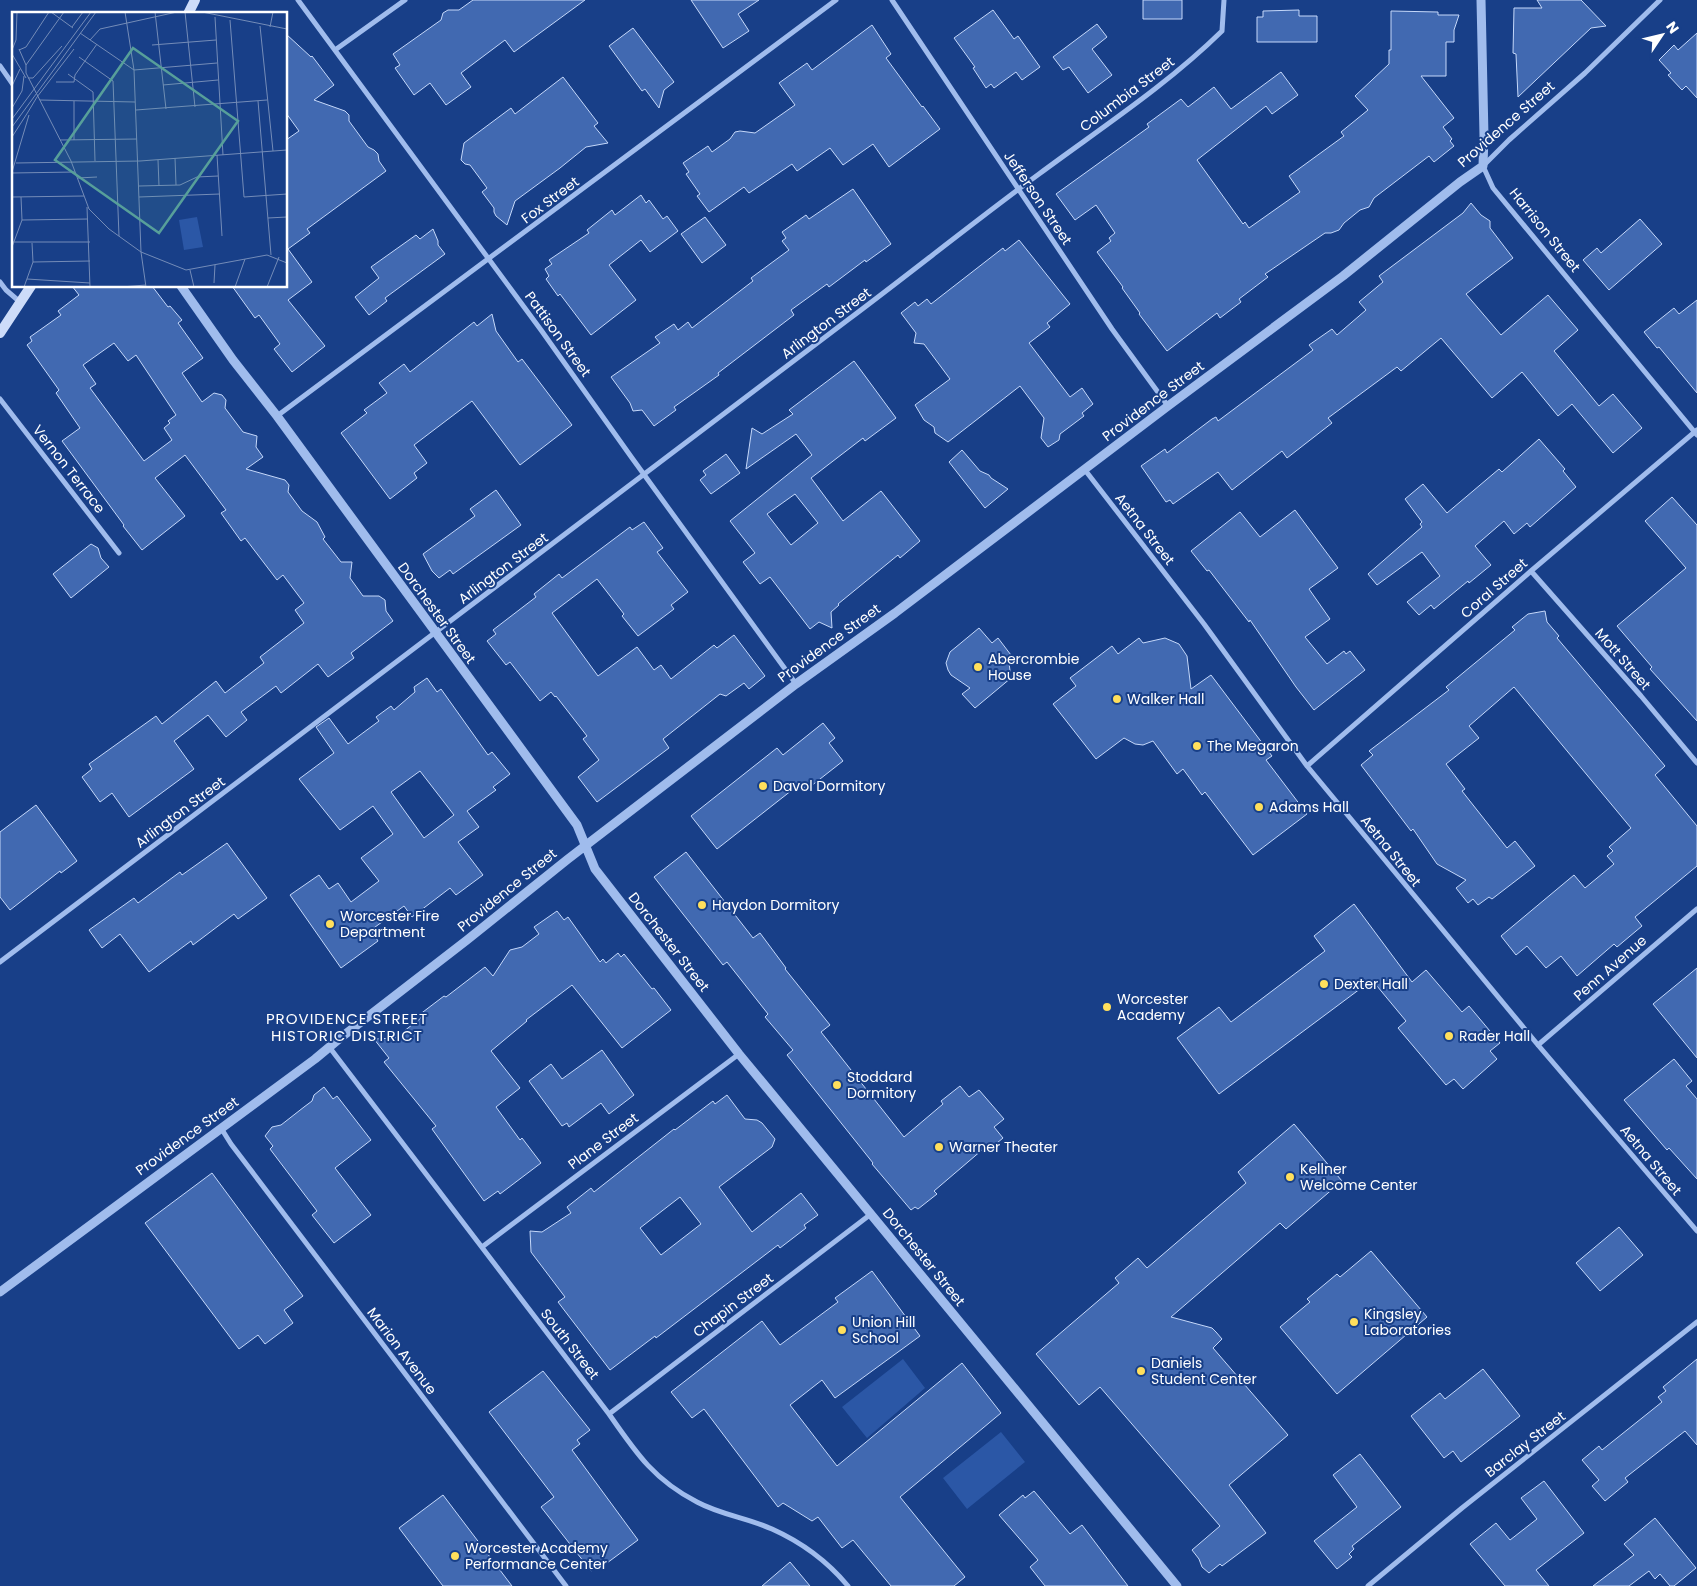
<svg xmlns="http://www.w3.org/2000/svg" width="1697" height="1586" viewBox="0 0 1697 1586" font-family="Poppins,sans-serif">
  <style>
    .green { fill: #2b57a6 }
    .building { fill: #4169b1; stroke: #c5d8fa; fill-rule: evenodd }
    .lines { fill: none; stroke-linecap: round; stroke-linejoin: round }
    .minor { stroke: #a0bced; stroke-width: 5 }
    .tertiary { stroke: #a0bced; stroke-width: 9 }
    .secondary { stroke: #cddcf9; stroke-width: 10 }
    .poi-dot { fill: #ffdf5c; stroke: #183f88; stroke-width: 2 }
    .labels { text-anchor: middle; stroke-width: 4; stroke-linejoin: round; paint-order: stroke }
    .street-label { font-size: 14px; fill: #fff; stroke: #183f88 }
    .poi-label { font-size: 14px; fill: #fff; stroke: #183f88; text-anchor: start }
    .neighbourhood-label { font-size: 15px; letter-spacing: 1px; fill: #fff; stroke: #183f88 }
    .inset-road { fill: none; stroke: #748cb8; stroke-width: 1 }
    .view { fill: #579f9a; fill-opacity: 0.15; stroke: #579f9a; stroke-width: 2.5 }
    .inset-edge { fill: none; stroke: #fff; stroke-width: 2.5 }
  </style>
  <rect width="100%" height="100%" fill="#183f88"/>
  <path class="green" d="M903 1359 925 1388 867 1438 842 1407Z
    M1001 1432 1025 1462 967 1509 943 1478Z"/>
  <path class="building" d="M473 0H585L514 52 505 40 461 73 471 87 446 105 430 83 414 95 395 68 400 65 393 54 441 20 443 13 448 10H459Z
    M691 0H759L738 14 749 31 723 48Z
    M1143 0H1182V19H1143Z
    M1537 0H1581L1606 26 1591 28 1518 97 1516 54 1513 53 1514 8H1542Z
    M993 10 1014 39 1018 36 1040 67 1022 80 1016 72 994 88 991 84 986 88 973 68 975 67 954 38Z
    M1299 10V16H1317V42H1257V17H1263V11Z
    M1391 11 1438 12V15H1459L1454 30V42H1446V76H1421L1454 118 1443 127 1452 139 1450 141 1454 146 1434 162 1429 156 1374 198 1369 207 1360 210 1344 223 1339 230 1331 233H1325L1265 274 1268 277 1239 299 1241 302 1220 318 1217 313 1167 351 1139 314 1140 313 1122 288 1123 287 1097 252 1111 241 1109 238 1115 233 1096 205 1075 220 1056 194 1149 127 1147 124 1181 99 1188 107 1214 87 1231 109 1281 72 1298 95 1272 114 1266 106 1197 160 1243 224 1245 222 1249 228 1300 192 1289 176 1344 136 1341 132 1368 110 1355 96 1389 64V50H1391Z
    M1097 24 1107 37 1092 49 1112 75 1088 93 1069 67 1063 70 1053 57Z
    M872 25 891 54 886 58 922 107 923 106 940 129 889 167 873 144 843 165 830 148 797 171 792 164 749 193 744 187 709 212 697 196 700 194 686 174 689 172 683 163 708 146 712 152 730 139 735 132 740 131 755 133 795 105 779 83 807 63 812 70Z
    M633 28 674 82 664 90 659 108 645 89 642 91 609 46Z
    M1697 33V98L1686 86 1682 90 1668 75 1671 73 1659 60 1674 45 1678 50Z
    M286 34 311 57 312 56 334 85 314 100 345 111 349 115V121L368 147 374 150 378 154 379 161 386 171 307 229 310 233 288 249 312 282 288 300 325 346 292 372 274 349 280 344 259 315 255 318 232 286H286V140L299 131 286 113Z
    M563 77 598 123 594 126 608 143 586 147 560 168 515 201 507 225 496 216 494 212V208L482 192 487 188 470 165 465 164 461 160 464 143 511 108 515 114Z
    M853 189 891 244 866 262 865 260 829 287 827 284 791 310 794 315 718 373 719 375 674 407 676 410 654 426 642 410 633 411 630 403 611 377 660 343 655 337 674 324 678 330 688 322 692 328 753 281 751 278 789 250 782 241 786 238 782 232 806 215 809 219Z
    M641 195 646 203 649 200 663 219 667 216 678 231 650 252 641 240 609 265 636 300 591 335 560 294 558 296 546 279 549 276 545 269 552 264 549 260 589 233 587 230 612 210 615 215Z
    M1471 203 1481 215 1490 221V228L1513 258 1466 294 1501 335 1548 295 1578 330 1554 351 1599 406 1613 394 1642 428 1613 453 1572 404 1558 416 1522 372 1492 398 1441 338 1401 371 1397 367 1328 418 1332 423 1287 458 1282 451 1232 490 1218 472 1173 504 1170 500 1166 502 1141 466 1165 449 1167 453 1212 419 1216 417 1218 421 1313 350 1309 345 1332 329 1337 335 1366 310 1359 302 1383 282 1379 276 1463 213Z
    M705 217 726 245 702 263 681 234Z
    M1640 219 1662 244 1609 290 1583 260 1597 248 1601 253Z
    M433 229 438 241V245L445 254 385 298 387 301 369 315 355 297 379 278 371 267 416 235 420 239Z
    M1019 240 1070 304 1047 323 1050 327 1029 343 1070 397 1082 388 1093 404 1082 413 1084 416 1060 434 1059 440 1048 447 1041 438 1044 418 1020 386 948 442 935 433 934 427 924 420 915 405 950 379 924 344 914 343 916 333 901 313 915 302 918 306 927 299 931 304 1003 248 1005 251Z
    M72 286H152L168 307 170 306 182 320 178 323 203 358 182 373 202 402 214 393 222 395 226 400 225 408 243 432 257 436 256 447 263 457 246 469 285 480 289 485 288 492 302 511 317 522 325 537 323 539 341 562H352L350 578 363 596H379L385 600 386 611 393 621 351 653 354 658 328 677 318 664 281 693 276 686 241 712 247 720 226 737 208 715 174 741 194 769 129 817 112 793 100 802 82 777 92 769 89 764 156 716 162 724 216 681 225 693 264 663 260 657 304 623 295 610 304 603 283 575 277 580 245 538 241 541 221 513 226 510 185 455 155 478 185 516 142 550 123 526 124 525 62 441 80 428 56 393 59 390 27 345 32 341 30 337 61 315 58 311 79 295ZM114 343 128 361 136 355 176 415 168 421 170 423 164 428 172 440 144 461 90 388 96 384 83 365Z
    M1697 300V393L1659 347 1657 348 1644 332 1674 308 1679 314Z
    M492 314 496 331 518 362 522 359 572 425 520 465 472 401 414 445 427 463 414 473 417 478 390 499 341 433 367 413 364 410 387 393 379 383 404 364 410 372 474 322 477 326Z
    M854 361 896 418 865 441 863 438 811 478 843 521 881 491 920 541 900 558 898 555 838 604 839 605 831 612 832 628 819 622 810 629 770 577 760 584 743 562 755 553 730 521 812 455 796 434 746 469 752 428 762 434 793 414 789 410ZM795 494 818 523 791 545 767 514Z
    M1539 439 1565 469 1563 471 1576 487 1530 527 1527 523 1514 534 1504 521 1475 546 1491 565 1469 583 1468 581 1434 609 1431 605 1419 615 1407 602 1440 576 1422 552 1377 585 1368 574 1422 527 1420 524 1422 522 1405 499 1423 484 1447 513 1499 469 1502 472Z
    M962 450 980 471 989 475 991 478 1008 489 985 508 949 462Z
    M726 454 740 473 711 494 700 480 706 475 703 471Z
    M496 490 521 525 453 574 450 570 439 578 432 571 423 554 475 516 470 509Z
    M1672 497 1697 525V721L1650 669 1652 667 1617 626 1686 568 1645 521Z
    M1295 510 1338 568 1309 589 1330 619 1305 637 1327 664 1344 651 1346 654 1350 651 1365 670 1314 710 1296 687 1250 620 1249 622 1209 570 1207 571 1191 551 1240 512 1260 537Z
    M644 522 663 548 657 552 688 592 671 605 674 609 638 636 622 616 624 614 597 579 552 613 598 676 637 647 654 670 661 665 671 679 714 645 717 648 734 635 765 676 749 689 744 683 726 696 720 694 663 739 669 748 597 802 578 777 599 760 583 739 587 736 556 696 555 697 551 692 540 701 510 662 506 665 487 641 496 634 493 630 536 597 534 594 559 574 562 578 630 527 632 530Z
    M91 544 98 548 101 558 109 567 71 598 53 574Z
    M1545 611 1547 622 1559 636 1557 638 1665 766 1655 775 1697 826V866L1635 917 1642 926 1617 947 1614 944 1577 976 1561 956 1546 968 1527 946 1516 955 1501 936 1574 875 1585 888 1614 864 1607 856 1613 851 1609 847 1631 828 1514 687 1469 726 1479 738 1446 764 1465 789 1462 791 1507 848 1515 841 1535 866 1492 899 1489 897 1478 905 1473 899 1468 903 1456 888 1466 880 1437 864 1413 829 1411 831 1361 765 1373 755 1369 751 1449 690 1446 687 1515 630 1512 627 1528 614Z
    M979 628 992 643 998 638 1014 659 1009 663 1011 678 975 708 962 694 970 688 951 675 948 670 946 663 950 652Z
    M1139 638 1143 643 1165 638 1179 644 1187 656 1191 689 1211 675 1272 756 1266 760 1307 814 1253 855 1205 792 1202 795 1183 769 1177 774 1153 741 1143 745 1135 744 1124 738 1096 759 1053 704 1076 686 1070 678 1112 646 1118 654Z
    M427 678 437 692 441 689 488 755 492 752 510 774 493 787 496 790 467 811 479 827 458 842 483 875 456 895 450 888 412 917 404 906 371 930 378 941 341 968 290 895 319 875 329 889 338 883 351 902 379 881 361 858 393 834 373 806 340 830 299 779 334 753 316 727 329 718 348 744 379 721 376 717 391 706 394 710 415 692 414 687ZM420 771 454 815 424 838 391 792Z
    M823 723 835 738 829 743 843 761 806 790 801 783 717 849 691 816 777 748 783 755Z
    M36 805 77 861 61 873 60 871 10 910 0 897V832Z
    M227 843 267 898 238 919 234 914 193 945 191 941 149 972 120 934 102 948 89 930 134 898 138 903 180 872 182 875Z
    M686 852 753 938 760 933 786 968 785 969 830 1025 821 1032 904 1137 943 1104 941 1101 960 1086 969 1097 979 1090 1004 1119 994 1127 1003 1138 985 1153 982 1150 934 1191 937 1194 918 1209 915 1207 911 1210 872 1164 873 1163 787 1055 793 1050 765 1017 768 1014 727 962 723 965 654 877Z
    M1354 904 1412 982 1426 970 1462 1012 1469 1006 1500 1043 1490 1051 1497 1059 1463 1089 1454 1079 1446 1085 1398 1028 1406 1021 1372 980 1219 1094 1177 1038 1219 1007 1231 1022 1325 951 1314 936Z
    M557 911 564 920 568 917 600 962 603 959 606 963 618 953 621 957 624 954 652 989 654 988 671 1010 622 1048 572 985 526 1020 527 1021 491 1051 520 1088 496 1107 520 1140 522 1138 541 1163 500 1194 498 1191 484 1201 432 1129 436 1126 384 1062 389 1058 374 1039 395 1038 421 1018 419 1015 444 996 446 997 485 967 493 976 510 950 522 947 539 934 534 927Z
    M1697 968V1058L1653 1004Z
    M602 1050 634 1095 609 1114 601 1103 569 1127 567 1123 562 1126 529 1081 551 1064 562 1079Z
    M1674 1059 1692 1081 1686 1086 1697 1099V1179L1669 1148 1667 1150 1624 1100Z
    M324 1087 333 1099 337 1096 371 1140 335 1168 371 1215 334 1243 312 1215 317 1211 270 1149 273 1146 265 1136 272 1127 281 1125 304 1107 312 1101 314 1095Z
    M727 1095 745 1119 757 1120 762 1123 775 1139 772 1147 719 1187 752 1232 801 1193 818 1215 804 1225 806 1228 780 1248 778 1245 656 1338 655 1336 610 1370 558 1302 565 1297 531 1252 530 1231 542 1232 571 1213 567 1207 591 1188 594 1192 674 1129 675 1130 713 1101 715 1104ZM680 1197 701 1224 661 1255 640 1228Z
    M1294 1124 1342 1181 1286 1229 1280 1223 1171 1317 1212 1328 1216 1332 1222 1339 1213 1348 1288 1435 1229 1485 1266 1533 1222 1566 1220 1564 1209 1573 1202 1567 1199 1559 1192 1550 1220 1526 1100 1387 1079 1405 1036 1354 1119 1283 1115 1278 1138 1258 1147 1268 1246 1183 1238 1172Z
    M212 1173 303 1296 284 1310 293 1323 265 1344 258 1335 239 1349 145 1223Z
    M1619 1227 1643 1255 1600 1291 1576 1263Z
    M1371 1251 1427 1317 1337 1394 1280 1327 1310 1302 1307 1299 1337 1274 1340 1277Z
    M872 1271 920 1336 835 1398 822 1380 790 1405 837 1466 962 1363 1001 1413 900 1497 965 1577 954 1586H891L853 1540 842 1548 818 1517 812 1521 783 1503 778 1507 704 1409 692 1418 671 1392 762 1321 780 1345 838 1302 835 1298Z
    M1697 1359V1445L1685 1431 1625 1478 1628 1482 1605 1501 1592 1486 1599 1480 1582 1460 1599 1446 1602 1450 1662 1402 1658 1397 1666 1391 1663 1387Z
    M1483 1369 1520 1416 1461 1462 1453 1451 1444 1458 1411 1416 1440 1393 1445 1399Z
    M543 1371 590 1430 577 1440 580 1444 572 1450 638 1540 607 1563 605 1560 591 1571 541 1507 554 1497 489 1412Z
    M1360 1454 1401 1507 1352 1546 1354 1549 1349 1554 1352 1557 1337 1569 1314 1541 1357 1507 1333 1475Z
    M1544 1481 1584 1533 1536 1570 1549 1586H1505L1470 1544 1496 1523 1510 1540 1537 1519 1521 1498Z
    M1034 1491 1070 1534 1082 1525 1128 1586H1045L1030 1567 1038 1560 999 1515 1023 1495 1025 1498Z
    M443 1495 512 1586H443L399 1528Z
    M1655 1518 1696 1568 1674 1586H1670L1660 1574 1655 1579 1649 1571 1629 1586H1593L1634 1555 1624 1544Z
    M790 1562 810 1586H762Z"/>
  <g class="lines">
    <path class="minor" d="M298 0 541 330 632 458 796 684
      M892 0 1112 329 1168 406
      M1660 0 1585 73 1509 140 1483 166 1493 188 1697 435
      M335 50 405 0
      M0 66 14 86
      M0 282 6 290 20 302
      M0 399 119 553
      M277 416 836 0
      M1085 470 1204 624 1307 766 1538 1045 1697 1231
      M1531 571 1641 696 1697 763
      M1307 766 1531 571 1697 430
      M0 962C282 746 567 535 849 319 913 271 975 221 1039 174 1101 128 1167 85 1222 31L1224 0
      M1538 1045 1697 909
      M330 1048 609 1414C636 1453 654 1480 697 1502 721 1515 748 1518 772 1529 801 1542 828 1562 848 1586
      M221 1128 231 1144 566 1586
      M482 1247 739 1054
      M609 1414 871 1214
      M1368 1586 1462 1508 1697 1322"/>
    <path class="tertiary" d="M181 286 233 360 277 416 577 825 595 869 739 1054 1177 1586
      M0 1292 315 1059 339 1039 467 940 568 859 796 684 895 613 1168 406 1343 276 1460 182 1483 166 1484 136 1481 0"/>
    <path class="secondary" d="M188 14 195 0
      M0 333 31 286"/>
  </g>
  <g class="poi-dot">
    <circle cx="978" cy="667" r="5"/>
    <circle cx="1117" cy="699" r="5"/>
    <circle cx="1197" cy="746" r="5"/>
    <circle cx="763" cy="786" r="5"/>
    <circle cx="1259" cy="807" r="5"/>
    <circle cx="702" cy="905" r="5"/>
    <circle cx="330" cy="924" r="5"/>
    <circle cx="1324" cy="984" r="5"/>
    <circle cx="1107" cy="1007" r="5"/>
    <circle cx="1449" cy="1036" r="5"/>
    <circle cx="837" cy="1085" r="5"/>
    <circle cx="939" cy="1147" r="5"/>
    <circle cx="1290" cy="1177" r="5"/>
    <circle cx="1354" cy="1322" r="5"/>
    <circle cx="842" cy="1330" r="5"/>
    <circle cx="1141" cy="1371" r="5"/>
    <circle cx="455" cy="1556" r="5"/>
  </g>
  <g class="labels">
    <g class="street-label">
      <text transform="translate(1127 94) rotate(-37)" y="5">Columbia Street</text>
      <text transform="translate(1506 124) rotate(-41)" y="5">Providence Street</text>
      <text transform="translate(1038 198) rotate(56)" y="5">Jefferson Street</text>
      <text transform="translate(550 200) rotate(-37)" y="5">Fox Street</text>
      <text transform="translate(1545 230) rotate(51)" y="5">Harrison Street</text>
      <text transform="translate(826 323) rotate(-37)" y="5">Arlington Street</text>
      <text transform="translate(558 334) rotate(54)" y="5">Pattison Street</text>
      <text transform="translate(1153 401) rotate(-37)" y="5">Providence Street</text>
      <text transform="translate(69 469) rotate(52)" y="5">Vernon Terrace</text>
      <text transform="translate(1145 529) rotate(52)" y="5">Aetna Street</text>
      <text transform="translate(503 568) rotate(-37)" y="5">Arlington Street</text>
      <text transform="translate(1494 588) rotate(-41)" y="5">Coral Street</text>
      <text transform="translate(437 613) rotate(54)" y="5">Dorchester Street</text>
      <text transform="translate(829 643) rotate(-36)" y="5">Providence Street</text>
      <text transform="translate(1623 659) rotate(49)" y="5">Mott Street</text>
      <text transform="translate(180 812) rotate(-37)" y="5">Arlington Street</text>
      <text transform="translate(1391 851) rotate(51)" y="5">Aetna Street</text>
      <text transform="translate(507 890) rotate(-39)" y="5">Providence Street</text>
      <text transform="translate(669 942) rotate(52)" y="5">Dorchester Street</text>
      <text transform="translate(1610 968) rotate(-41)" y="5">Penn Avenue</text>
      <text transform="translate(187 1136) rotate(-36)" y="5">Providence Street</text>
      <text transform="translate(603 1141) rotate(-37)" y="5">Plane Street</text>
      <text transform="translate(1651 1160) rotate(50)" y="5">Aetna Street</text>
      <text transform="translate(924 1257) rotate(51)" y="5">Dorchester Street</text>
      <text transform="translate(733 1305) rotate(-37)" y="5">Chapin Street</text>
      <text transform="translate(570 1344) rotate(52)" y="5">South Street</text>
      <text transform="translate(402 1351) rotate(53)" y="5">Marion Avenue</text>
      <text transform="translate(1525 1444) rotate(-38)" y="5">Barclay Street</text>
    </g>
    <g class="poi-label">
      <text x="988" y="664">Abercrombie<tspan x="988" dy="16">House</tspan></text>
      <text x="1127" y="704">Walker Hall</text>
      <text x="1207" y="751">The Megaron</text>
      <text x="773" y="791">Davol Dormitory</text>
      <text x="1269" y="812">Adams Hall</text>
      <text x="712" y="910">Haydon Dormitory</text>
      <text x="340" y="921">Worcester Fire<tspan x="340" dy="16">Department</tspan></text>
      <text x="1334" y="989">Dexter Hall</text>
      <text x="1117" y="1004">Worcester<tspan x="1117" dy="16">Academy</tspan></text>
      <text x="1459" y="1041">Rader Hall</text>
      <text x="847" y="1082">Stoddard<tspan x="847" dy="16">Dormitory</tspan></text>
      <text x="949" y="1152">Warner Theater</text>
      <text x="1300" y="1174">Kellner<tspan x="1300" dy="16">Welcome Center</tspan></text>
      <text x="1364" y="1319">Kingsley<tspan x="1364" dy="16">Laboratories</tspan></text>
      <text x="852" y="1327">Union Hill<tspan x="852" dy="16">School</tspan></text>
      <text x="1151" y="1368">Daniels<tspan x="1151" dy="16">Student Center</tspan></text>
      <text x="465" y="1553">Worcester Academy<tspan x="465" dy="16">Performance Center</tspan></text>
    </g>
    <g class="neighbourhood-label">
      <text x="347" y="1024">PROVIDENCE STREET<tspan x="347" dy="17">HISTORIC DISTRICT</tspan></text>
    </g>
  </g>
  <g transform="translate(12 12)">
    <rect width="275" height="275" fill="#183f88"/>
    <path d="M185 205 191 235 172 238 167 208Z" fill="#2b57a6"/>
    <path class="inset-road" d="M39 0 61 16M113 0 122 58 129 240 174 258 255 243 275 251M143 0 154 97M173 0 183 95M190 0 275 17M203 5 211 143M218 8 232 185 275 182M248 14 261 139M60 15 71 0M258 15 261 0M68 21 122 58 205 51M78 28 88 17 165 0M140 33 204 28M7 37 14 53M0 38 4 28 5 0M7 38 14 35 37 0M0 42 14 66M67 45 101 69 107 224M14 53V61L59 149 77 197 97 217 129 240 134 275M14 53 52 0M56 62 81 80 83 149M16 66H21L50 34M44 70H62L63 63 85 32M151 73 206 68M0 74 8 57M25 85 62 37M28 88 123 90M246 89 259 243M0 96 10 79 12 64M124 98 255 88M16 100 25 85M0 107 79 0M0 115 84 0M0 125 16 100M48 128 125 127M62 128V89M205 143 210 224M163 146 164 173M146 148 147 174M4 151 128 149 275 138M0 160 17 103M0 161 63 160M66 166 85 165M127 174 168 173 185 165 206 164M0 185 72 184M127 185 208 182M75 195 78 275M256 206 275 205M10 208 76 207M0 230H78M0 235 10 208 9 185M21 250 78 249M178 258 182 275M15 267 78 271M202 271 203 253M12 275 21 250 20 231M109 275 134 273M223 275 233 247M255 275 267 245"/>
    <path class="view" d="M121 36 226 109 147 221 43 148Z"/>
    <rect width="275" height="275" class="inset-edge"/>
  </g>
  <g transform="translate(1662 35) rotate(55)" stroke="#183f88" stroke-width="4" paint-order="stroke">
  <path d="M0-4L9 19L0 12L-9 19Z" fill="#ffffff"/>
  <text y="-8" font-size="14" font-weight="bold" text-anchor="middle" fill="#ffffff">N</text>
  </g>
</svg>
